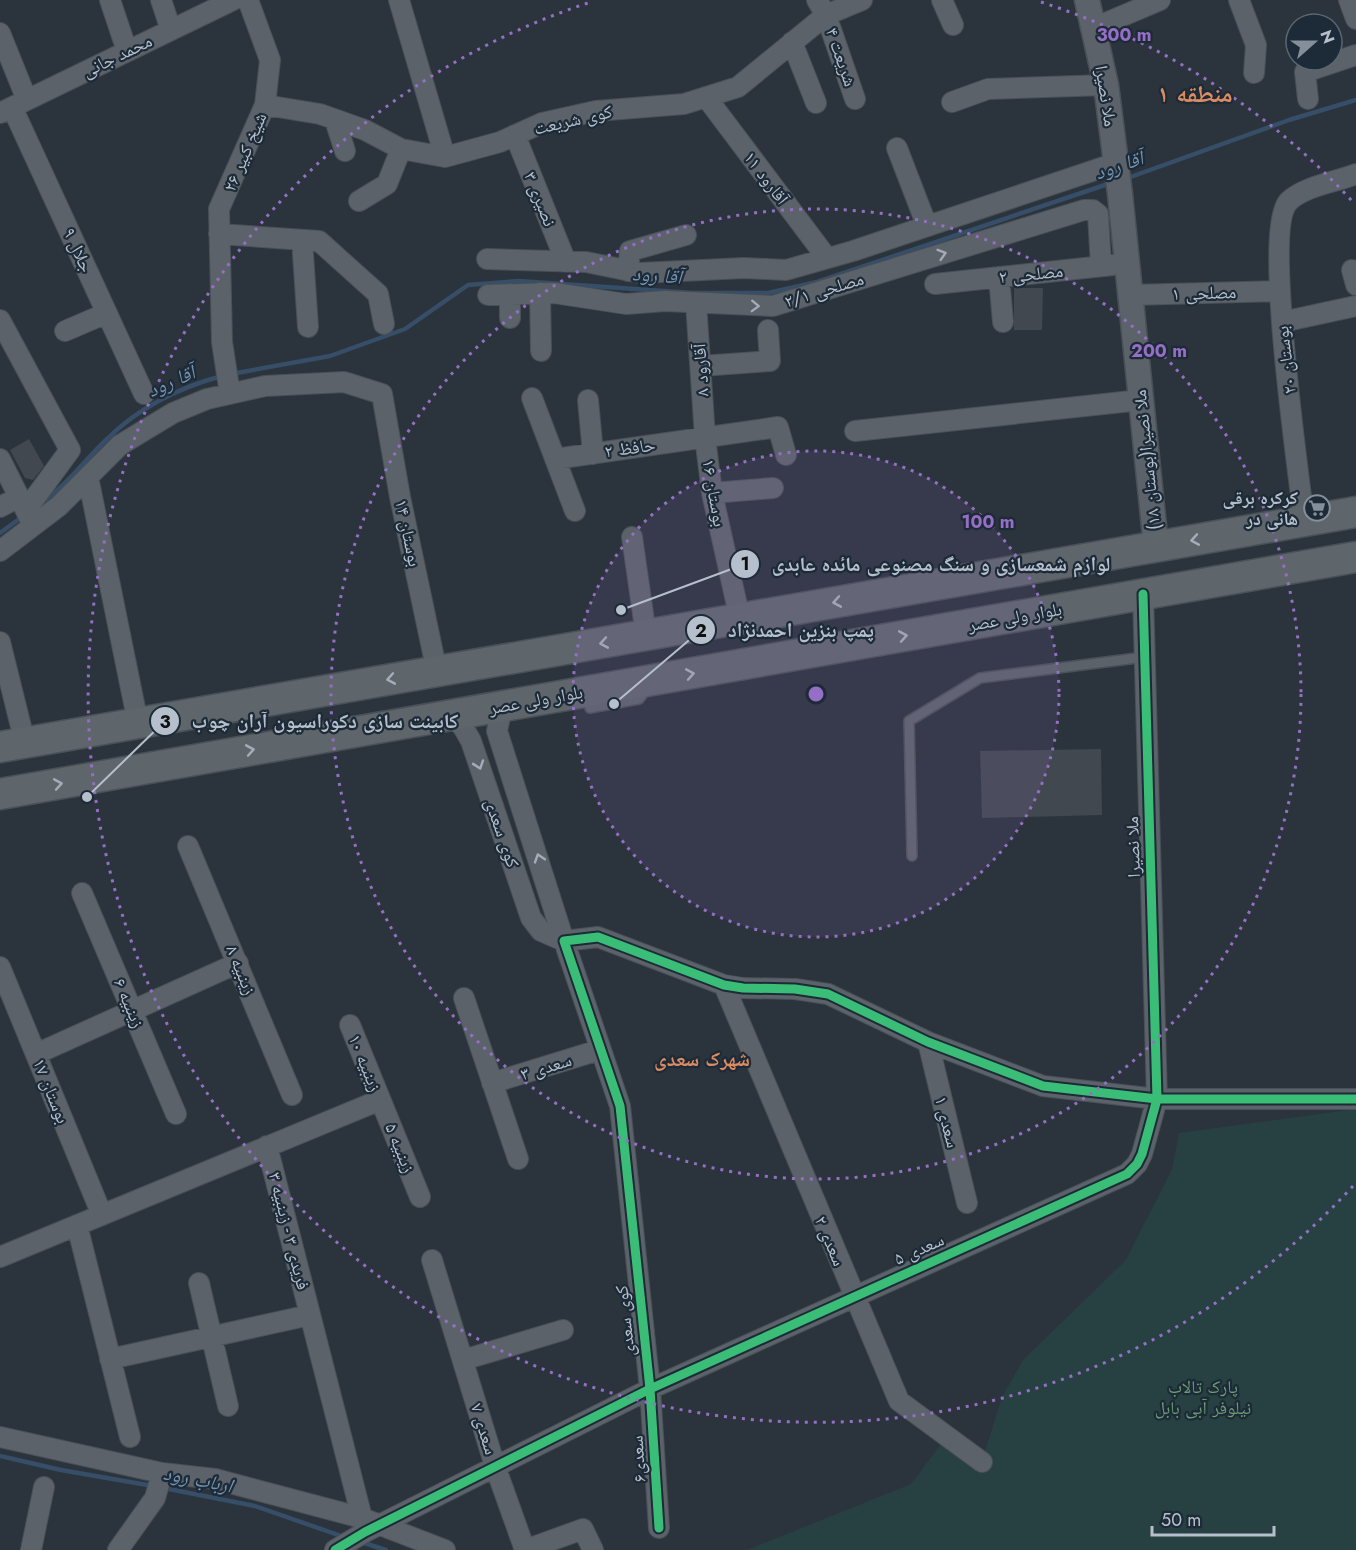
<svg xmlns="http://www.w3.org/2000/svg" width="1356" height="1550" viewBox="0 0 1356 1550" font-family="Jost,'Noto Naskh Arabic',sans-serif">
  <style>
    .green { fill: #274142 }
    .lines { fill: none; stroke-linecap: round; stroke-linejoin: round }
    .stream { stroke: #364e67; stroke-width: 4.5 }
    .building { fill: #41484f }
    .service-casing { stroke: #495056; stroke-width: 12 }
    .minor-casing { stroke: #495056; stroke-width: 22 }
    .tertiary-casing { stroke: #495056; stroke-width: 27 }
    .primary-casing { stroke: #495058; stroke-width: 33 }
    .service { stroke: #5c6269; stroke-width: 9 }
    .minor { stroke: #5c6269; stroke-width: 20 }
    .tertiary { stroke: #5c6269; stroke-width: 24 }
    .primary { stroke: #5e656b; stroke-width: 30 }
    .cycleway-casing { stroke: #1d2a37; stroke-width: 13 }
    .cycleway { stroke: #3abd76; stroke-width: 9 }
    .oneway { stroke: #a3adb8 }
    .oneway2 { stroke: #a4aeb9 }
    .ring { fill: none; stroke: #956fc5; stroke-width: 3; stroke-dasharray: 3 6 }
    .labels { text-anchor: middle; stroke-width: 4.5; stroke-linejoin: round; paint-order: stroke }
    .street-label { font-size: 18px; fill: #b5c0cc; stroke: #1d2a37 }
    .poi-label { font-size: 18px; font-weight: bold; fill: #b5c0cc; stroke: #1d2a37; text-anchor: end }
    .park-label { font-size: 18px; fill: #6b9f72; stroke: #1d2a37 }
    .water-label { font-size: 20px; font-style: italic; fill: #7394b1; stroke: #1d2a37 }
    .neighbourhood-label { font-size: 20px; font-weight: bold; fill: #dd8b60; stroke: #1d2a37 }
    .district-label { font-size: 24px; font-weight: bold; fill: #dd8b60; stroke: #1d2a37 }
    .centre { fill: #956fc5; stroke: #1d2a37; stroke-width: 3 }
    .ring-label { font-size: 18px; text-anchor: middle; font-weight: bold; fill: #956fc5; stroke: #1d2a37; stroke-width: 4.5; stroke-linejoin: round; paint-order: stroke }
    .leader { fill: none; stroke: #b5c0cc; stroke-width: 2 }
    .callout-dot { fill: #b5c0cc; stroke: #1d2a37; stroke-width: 2 }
    .mark-label { font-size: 18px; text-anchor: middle; font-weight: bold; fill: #111 }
    .callout-label { font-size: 20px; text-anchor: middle; font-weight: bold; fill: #b5c0cc; stroke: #1d2a37; stroke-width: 4.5; stroke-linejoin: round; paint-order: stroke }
  </style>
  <rect width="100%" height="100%" fill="#2b343c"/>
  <path class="green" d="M1356 1109V1550H747L911 1484 947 1436 982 1461 1002 1397 1023 1360 1126 1260 1172 1169 1179 1133Z"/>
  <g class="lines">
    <path class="stream" d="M1125 179 1289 120 1356 100
      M231 374 330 356 405 329 468 285 519 281 693 293H768L817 282 1111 183
      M41 503C66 486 85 460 107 439 138 408 180 387 222 376
      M0 533 22 517
      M0 1456 61 1470 153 1486
      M164 1488 255 1506 344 1537
      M361 1542 386 1550"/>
  </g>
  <path class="building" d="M1014 288H1043L1042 330H1014Z
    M29 439 44 466 33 480 25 478 10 450Z
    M1101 749 1102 815 982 818 980 751Z"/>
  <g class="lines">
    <g class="service-casing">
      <path id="service" d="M585 697 590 708 639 699 648 688
        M912 856 909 721 980 678 1145 657"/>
    </g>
    <g class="minor-casing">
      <path id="minor" d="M110 0 127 51
        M161 0 171 30
        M399 0 445 157
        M817 0 826 15 855 99
        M942 0 953 25
        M1239 0 1256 45 1254 73
        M1349 0 1356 19
        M1094 28 1160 0
        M0 33 27 100
        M792 42 816 103
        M706 97 827 258
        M1308 99 1305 72 1356 55
        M952 102 988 89 1106 85
        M265 105 320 114 365 130 401 149 445 157 500 142 542 123 596 111 684 104 738 87 826 15 862 0
        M12 107 144 394
        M0 113 233 0
        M335 120 345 151
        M515 135 566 262
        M897 148 927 226
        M359 201 387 184 401 149
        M219 234 319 241 378 294 384 324
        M302 240 308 327
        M487 259 586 262 640 273 744 268 786 270 853 251 1116 163
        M1352 270 1356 285
        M628 271 630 251 686 235
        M999 277 1003 322
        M935 284 1113 265
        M540 293 541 351
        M488 295 554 293 626 304 665 301 773 306 1084 210H1093L1098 214 1101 266
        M1130 295 1278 291
        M696 303 705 437 712 493 740 619
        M510 318V294
        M0 320 70 450 26 510
        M1282 322 1356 306
        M65 331 107 313
        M701 366 770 361 768 330
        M230 394 222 342 219 209 265 105 270 60 248 0
        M532 398 575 511
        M588 400 593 454
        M855 431 1141 400
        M0 459 31 521
        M555 459 778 427 786 455
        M88 477 138 723
        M712 493 773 488
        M0 507 19 497
        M1304 521C1299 473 1262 227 1289 201 1305 186 1336 182 1356 174
        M632 537 646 635
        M0 551 59 506 120 445 173 413 207 399 265 386 344 382 382 394 400 497 437 672
        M0 642 25 743
        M451 715 463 727 471 741 531 918 541 931 564 941 497 731 500 717 510 705
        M188 846 292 1095
        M82 893 176 1114
        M0 967 102 1215
        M724 985 899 1401 982 1462
        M464 998 518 1159
        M350 1025 420 1197
        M928 1042 967 1203
        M36 1054 238 963
        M492 1083 599 1050
        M267 1146 362 1518
        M77 1225 130 1437
        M0 1257 380 1100
        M432 1260 495 1466 525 1550 583 1529 593 1550
        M199 1283 228 1406
        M110 1359 310 1315
        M463 1360 563 1330
        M0 1437 162 1473 215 1479 362 1518 445 1550
        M659 1528 650 1389 620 1106 564 941 598 937 724 985 743 988 795 989 828 994 928 1042 1043 1086 1157 1099H1356
        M31 1550 44 1487
        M118 1550 155 1498 162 1473
        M335 1550 365 1532 650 1389 1127 1174 1137 1164 1142 1154 1157 1099 1143 594"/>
    </g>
    <g class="tertiary-casing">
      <path id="tertiary" d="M1087 0 1106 85 1120 194 1156 546"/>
    </g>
    <g class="primary-casing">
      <path id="primary" d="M0 747 1356 512
        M0 794 1356 557"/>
    </g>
    <use href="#service" class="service"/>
    <use href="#minor" class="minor"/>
    <use href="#tertiary" class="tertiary"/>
    <use href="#primary" class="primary"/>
    <g class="cycleway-casing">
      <path id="cycleway" d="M659 1528 650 1389 620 1106 564 941 598 937 724 985 743 988 795 989 828 994 928 1042 1043 1086 1157 1099H1356
        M335 1550 365 1532 650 1389 1127 1174 1137 1164 1142 1154 1157 1099 1143 594"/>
    </g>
    <use href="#cycleway" class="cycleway"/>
  </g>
  <defs><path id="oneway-chevron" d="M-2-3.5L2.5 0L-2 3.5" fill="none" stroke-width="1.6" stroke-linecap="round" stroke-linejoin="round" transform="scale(1.5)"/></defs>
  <g class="oneway">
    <use href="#oneway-chevron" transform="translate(942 254) rotate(-17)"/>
    <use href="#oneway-chevron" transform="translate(755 306) rotate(2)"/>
    <use href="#oneway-chevron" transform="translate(479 765) rotate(71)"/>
    <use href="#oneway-chevron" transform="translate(539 858) rotate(-108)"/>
  </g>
  <g class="oneway2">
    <use href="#oneway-chevron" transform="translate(1195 540) rotate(170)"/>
    <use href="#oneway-chevron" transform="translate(837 602) rotate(170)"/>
    <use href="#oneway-chevron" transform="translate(903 636) rotate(-10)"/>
    <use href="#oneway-chevron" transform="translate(604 643) rotate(170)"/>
    <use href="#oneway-chevron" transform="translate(690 674) rotate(-10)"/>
    <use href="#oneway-chevron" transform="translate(391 679) rotate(170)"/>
    <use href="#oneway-chevron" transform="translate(250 750) rotate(-10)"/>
    <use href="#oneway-chevron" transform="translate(58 784) rotate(-10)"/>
  </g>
  <circle cx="816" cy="694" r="243" fill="#956fc5" fill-opacity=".12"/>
  <g class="ring">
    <circle cx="816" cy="694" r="243"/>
    <circle cx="816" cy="694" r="485"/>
    <path d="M1353 1186A728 728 0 1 1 591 2M1041 2A728 728 0 0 1 1353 202"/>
  </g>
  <defs>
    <g id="supermarket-ring" transform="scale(1.35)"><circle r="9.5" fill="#1d2a37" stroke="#858f9a" stroke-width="1.5"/><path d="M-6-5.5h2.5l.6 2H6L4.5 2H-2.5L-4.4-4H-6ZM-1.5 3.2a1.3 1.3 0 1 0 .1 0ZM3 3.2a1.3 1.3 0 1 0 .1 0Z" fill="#858f9a"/></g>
  </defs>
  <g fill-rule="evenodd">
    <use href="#supermarket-ring" x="1317" y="508"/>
  </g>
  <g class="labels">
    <g class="street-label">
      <text transform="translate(117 56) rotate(-26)" y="6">محمد جانی</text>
      <text transform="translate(841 57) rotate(71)" y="6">شریعت ۴</text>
      <text transform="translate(1106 96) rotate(81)" y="6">ملا نصیرا</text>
      <text transform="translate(573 120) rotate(-13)" y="6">کوی شریعت</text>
      <text transform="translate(245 152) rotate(-67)" y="6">شیخ کبیر ۲۶</text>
      <text transform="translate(766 178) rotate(53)" y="6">آقارود ۱۱</text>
      <text transform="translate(540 199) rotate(68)" y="6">نصیری ۳</text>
      <text transform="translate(78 250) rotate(65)" y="6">جلال ۹</text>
      <text transform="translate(1031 274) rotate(-6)" y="6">مصلحی ۲</text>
      <text transform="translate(824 290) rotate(-17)" y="6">مصلحی ۲/۱</text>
      <text transform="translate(1204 293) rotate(-2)" y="6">مصلحی ۱</text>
      <text transform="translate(1286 360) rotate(-97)" y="6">بوستان ۲۰</text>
      <text transform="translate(701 370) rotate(-94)" y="6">آقارود ۸</text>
      <text transform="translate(630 448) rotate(-8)" y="6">حافظ ۲</text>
      <text transform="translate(1147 460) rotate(-96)" y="6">ملا نصیرا(بوستان ۱۸)</text>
      <text transform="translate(714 493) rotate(80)" y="6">بوستان ۱۶</text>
      <text transform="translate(408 533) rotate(78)" y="6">بوستان ۱۴</text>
      <text transform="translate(1015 617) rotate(-10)" y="6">بلوار ولی عصر</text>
      <text transform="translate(536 700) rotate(-10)" y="6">بلوار ولی عصر</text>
      <text transform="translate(502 833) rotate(71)" y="6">کوی سعدی</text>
      <text transform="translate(1133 847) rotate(-92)" y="6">ملا نصیرا</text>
      <text transform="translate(241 970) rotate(68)" y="6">زینبیه ۸</text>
      <text transform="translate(129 1003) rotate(67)" y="6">زینبیه ۶</text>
      <text transform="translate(365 1063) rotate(68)" y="6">زینبیه ۱۰</text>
      <text transform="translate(546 1067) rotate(-17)" y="6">سعدی ۳</text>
      <text transform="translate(51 1091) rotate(68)" y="6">بوستان ۱۷</text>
      <text transform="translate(947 1122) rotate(76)" y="6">سعدی ۱</text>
      <text transform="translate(400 1148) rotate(68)" y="6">زینبیه ۵</text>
      <text transform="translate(289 1231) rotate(76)" y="6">فریدی ۳ - زینبیه ۳</text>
      <text transform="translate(830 1241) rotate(67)" y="6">سعدی ۲</text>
      <text transform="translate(919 1249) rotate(-24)" y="6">سعدی ۵</text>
      <text transform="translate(625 1321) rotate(-96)" y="6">کوی سعدی</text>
      <text transform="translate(484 1429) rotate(73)" y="6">سعدی ۷</text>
      <text transform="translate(638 1459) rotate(-94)" y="6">سعدی۶</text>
    </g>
    <g class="poi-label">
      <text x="1298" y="504">کرکره برقی<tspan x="1298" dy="21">هانی در</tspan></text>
    </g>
    <g class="park-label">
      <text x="1203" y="1393">پارک تالاب<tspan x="1203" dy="21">نیلوفر آبی بابل</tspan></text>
    </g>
    <g class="water-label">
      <text transform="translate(1119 165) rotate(-19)" y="7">آقا رود</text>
      <text transform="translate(657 275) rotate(4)" y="7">آقا رود</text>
      <text transform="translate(171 381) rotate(-24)" y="7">آقا رود</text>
      <text transform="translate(198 1479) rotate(11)" y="7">ارباب رود</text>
    </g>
    <g class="neighbourhood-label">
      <text x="702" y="1066">شهرک سعدی</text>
    </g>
    <g class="district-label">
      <text x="1195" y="102">منطقه ۱</text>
    </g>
  </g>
  <circle cx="816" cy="694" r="9" class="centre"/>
  <g class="ring-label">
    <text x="1124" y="41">300 m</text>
    <text x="1159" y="357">200 m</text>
    <text x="988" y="528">100 m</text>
  </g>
  <path class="leader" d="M621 610L745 564M614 704L701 630M87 797L165 721"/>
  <g class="callout-dot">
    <circle cx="621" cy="610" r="6"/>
    <circle cx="614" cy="704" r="6"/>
    <circle cx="87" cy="797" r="6"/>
    <circle cx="745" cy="564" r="15"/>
    <circle cx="701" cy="630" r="15"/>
    <circle cx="165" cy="721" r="15"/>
  </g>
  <g class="mark-label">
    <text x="745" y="570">1</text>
    <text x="701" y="637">2</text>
    <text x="165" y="728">3</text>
  </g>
  <g class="callout-label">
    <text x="941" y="571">لوازم شمعسازی و سنگ مصنوعی مائده عابدی</text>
    <text x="801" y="637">پمپ بنزین احمدنژاد</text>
    <text x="325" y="728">کابینت سازی دکوراسیون آران چوب</text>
  </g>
  <g transform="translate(1314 42) rotate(69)"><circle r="28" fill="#1d2a37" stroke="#5a6673" stroke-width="1.5"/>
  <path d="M0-4.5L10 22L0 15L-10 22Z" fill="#858f9a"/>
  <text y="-9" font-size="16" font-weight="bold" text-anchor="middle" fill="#b5c0cc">N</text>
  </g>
  <path d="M1152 1526v9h122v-9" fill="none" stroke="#b5c0cc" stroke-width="3"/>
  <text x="1161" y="1526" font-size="18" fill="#b5c0cc" stroke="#1d2a37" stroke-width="4.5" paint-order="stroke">50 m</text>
</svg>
